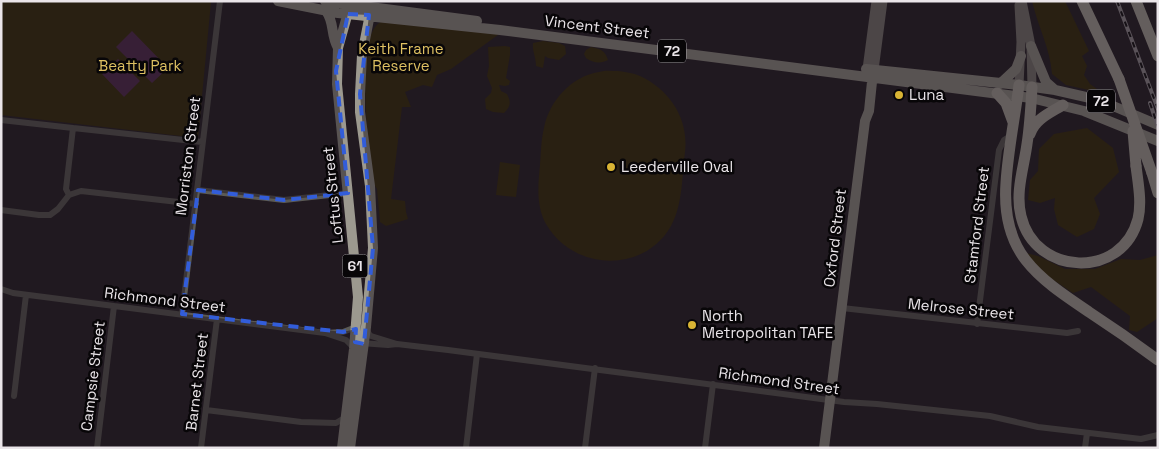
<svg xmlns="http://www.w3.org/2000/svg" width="1159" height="449" viewBox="0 0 1159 449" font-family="'Space Grotesk',sans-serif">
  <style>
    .green { fill: #342801 }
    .water { fill: #532750 }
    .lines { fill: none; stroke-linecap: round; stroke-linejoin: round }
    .street { stroke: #5b5a55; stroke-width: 6 }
    .secondary { stroke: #807d76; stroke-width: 9 }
    .primary { stroke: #9c998f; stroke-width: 10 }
    .highway { stroke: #b6b2a6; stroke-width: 11 }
    .rail-casing { stroke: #9d979c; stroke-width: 4 }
    .rail { stroke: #080608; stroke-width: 2; stroke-dasharray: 5.5; stroke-linecap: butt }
    .highway-bridge { stroke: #b6b2a6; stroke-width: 11 }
    .marked { fill: none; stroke: #325dda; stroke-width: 4; stroke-dasharray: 10 6; stroke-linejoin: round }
    .poi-dot { fill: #d9b434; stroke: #080608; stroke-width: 2 }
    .labels { text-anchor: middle; stroke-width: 5; stroke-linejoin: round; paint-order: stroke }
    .shield { fill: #080608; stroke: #a6a2a6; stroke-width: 1 }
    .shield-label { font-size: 14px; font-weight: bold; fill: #eae5e9 }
    .street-label { font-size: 15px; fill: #eae5e9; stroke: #080608 }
    .park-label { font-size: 15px; fill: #dec062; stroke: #080608 }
    .poi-label { font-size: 15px; fill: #eae5e9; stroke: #080608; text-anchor: start }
  </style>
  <rect width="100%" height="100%" fill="#211920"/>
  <path class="green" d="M1 1 211 2 198 138 1 115Z
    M1032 1H1065L1089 51 1082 56 1087 66 1084 75 1090 84 1097 89 1098 92 1066 85 1052 74C1050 48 1038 27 1032 1Z
    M381 22 502 32 451 69 437 75 432 87 423 85 405 92 411 107H402L391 199 405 201 406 212 408 219 386 226 380 222 377 189 373 183C370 155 353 35 381 22Z
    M543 41 559 43 565 46 566 54 559 60 548 58 545 56 543 68 536 66C536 57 532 51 533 43Z
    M505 46 510 47V55L506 78 510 81 509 85 505 86 499 85 501 91 507 94C511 102 511 106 504 113L493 112 486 109 485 99 491 93 492 88 487 76 489 66 488 47Z
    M591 47C600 49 605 50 608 60 601 64 593 63 586 58L584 54 586 50Z
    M618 71C625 72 633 73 640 76 670 90 689 119 685 152 682 175 683 204 671 226 644 274 573 271 546 224 536 206 538 185 540 165 541 153 541 140 544 128 549 101 572 76 599 72 605 70 612 71 618 71Z
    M1087 128 1113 148 1119 172 1094 198 1100 214 1094 229 1077 237 1058 225 1054 209 1055 198 1040 203 1028 200 1030 180 1038 171 1039 149 1054 134Z
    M500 162 520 165 516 197 496 195Z
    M1026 253 1038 256 1065 269H1095L1121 259 1140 260 1158 255V318L1137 332 1129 330 1130 316 1091 287 1073 293 1043 273Z"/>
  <path class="water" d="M132 31 168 68 152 83 116 47Z
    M118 59 140 81 124 97 102 74Z"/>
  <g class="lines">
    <path class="street" d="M1 120 73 128 66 189 69 195
      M73 128 202 142
      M198 190 284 200 348 193
      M1 210 39 215H50L58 209 69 195 81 191 196 204
      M1 289 13 293 325 333 343 332 356 327
      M842 308 1067 333 1078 331
      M182 314 220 1
      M977 324 999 150 1004 140 1012 135
      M366 328 369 334 371 336 397 344
      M325 333 346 340 354 348
      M361 343 388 345 397 344 448 350 844 402 877 404 990 416 1038 427 1141 439 1158 435
      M14 396 26 295
      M206 410 301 422 336 423 346 417
      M97 448 114 306
      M201 448 217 319
      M466 448 477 354
      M585 448 595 368
      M705 448 713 384
      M1085 448 1087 433"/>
    <path class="secondary" d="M1022 1 1031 46 1032 87
      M1019 5 1021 42 1019 85
      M867 69 876 1
      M874 70 883 1"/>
    <path class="primary" d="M278 1 338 13 500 30 1031 98 1084 111 1158 141
      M325 1 477 21
      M326 11C335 23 330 34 338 48
      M1031 46 1046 82 1055 90
      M866 69 1019 85 1055 90 1099 100 1158 125
      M1000 84 1016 69 1021 56
      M342 448 354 349 358 297 337 84 338 48 349 9
      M350 448 366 327 373 248 370 186 360 112V94L362 55 371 9
      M824 448 865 121 869 111 873 72"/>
    <path class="highway" d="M1082 1 1119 79
      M1136 1 1158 56
      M1019 85C1015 117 1008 150 1006 183 1001 253 1037 277 1089 312 1112 327 1135 343 1158 360
      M1032 87C1031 106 1030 125 1027 144 1024 167 1015 192 1021 216 1035 276 1122 280 1138 219 1142 202 1138 183 1136 166
      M997 93 1006 103 1013 122
      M1030 134C1035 119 1050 113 1063 105
      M1152 173 1158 193"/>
    <g class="rail-casing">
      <path id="rail" d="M1117 1 1158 109
        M1150 103 1158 127"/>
    </g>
    <use href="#rail" class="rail"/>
    <path class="highway-bridge" d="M1119 79 1152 173
      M1133 131 1136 166"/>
  </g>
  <path d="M0 0H1159V449H0ZM348 14 369 15 360 94 373 248 364 344 355 342 356 329 343 332 182 314 198 190 284 200 348 193 336 71Z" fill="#211920" fill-opacity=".55" fill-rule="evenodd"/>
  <path class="marked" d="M348 14 369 15 360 94 373 248 364 344 355 342 356 329 343 332 182 314 198 190 284 200 348 193 336 71Z"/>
  <g class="poi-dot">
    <circle cx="899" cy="95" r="5"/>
    <circle cx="611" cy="167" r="5"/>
    <circle cx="692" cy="325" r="5"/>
  </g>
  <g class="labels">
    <g class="shield">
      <rect x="658" y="39.5" width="28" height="23" rx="4"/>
      <rect x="1087" y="89.5" width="28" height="23" rx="4"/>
      <rect x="342.5" y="254.5" width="25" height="23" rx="4"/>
    </g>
    <g class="shield-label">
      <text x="672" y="56">72</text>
      <text x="1101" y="106">72</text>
      <text x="355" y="271">61</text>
    </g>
    <g class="street-label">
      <text transform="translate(597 27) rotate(7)" y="5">Vincent Street</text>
      <text transform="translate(188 156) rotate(-83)" y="5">Morriston Street</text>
      <text transform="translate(333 195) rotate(-96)" y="5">Loftus Street</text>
      <text transform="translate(977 225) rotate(-83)" y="5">Stamford Street</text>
      <text transform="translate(835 238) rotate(-83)" y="5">Oxford Street</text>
      <text transform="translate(165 300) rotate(7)" y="5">Richmond Street</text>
      <text transform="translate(961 309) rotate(6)" y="5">Melrose Street</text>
      <text transform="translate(93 376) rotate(-83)" y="5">Campsie Street</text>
      <text transform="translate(779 381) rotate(8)" y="5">Richmond Street</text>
      <text transform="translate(197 382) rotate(-83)" y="5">Barnet Street</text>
    </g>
    <g class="park-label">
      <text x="401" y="54">Keith Frame<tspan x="401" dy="17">Reserve</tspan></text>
      <text x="140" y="71">Beatty Park</text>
    </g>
    <g class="poi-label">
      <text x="909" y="100">Luna</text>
      <text x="621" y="172">Leederville Oval</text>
      <text x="702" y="321">North<tspan x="702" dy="17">Metropolitan TAFE</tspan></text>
    </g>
  </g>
  <rect width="1159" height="449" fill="none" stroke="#eae5e9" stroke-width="5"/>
</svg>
